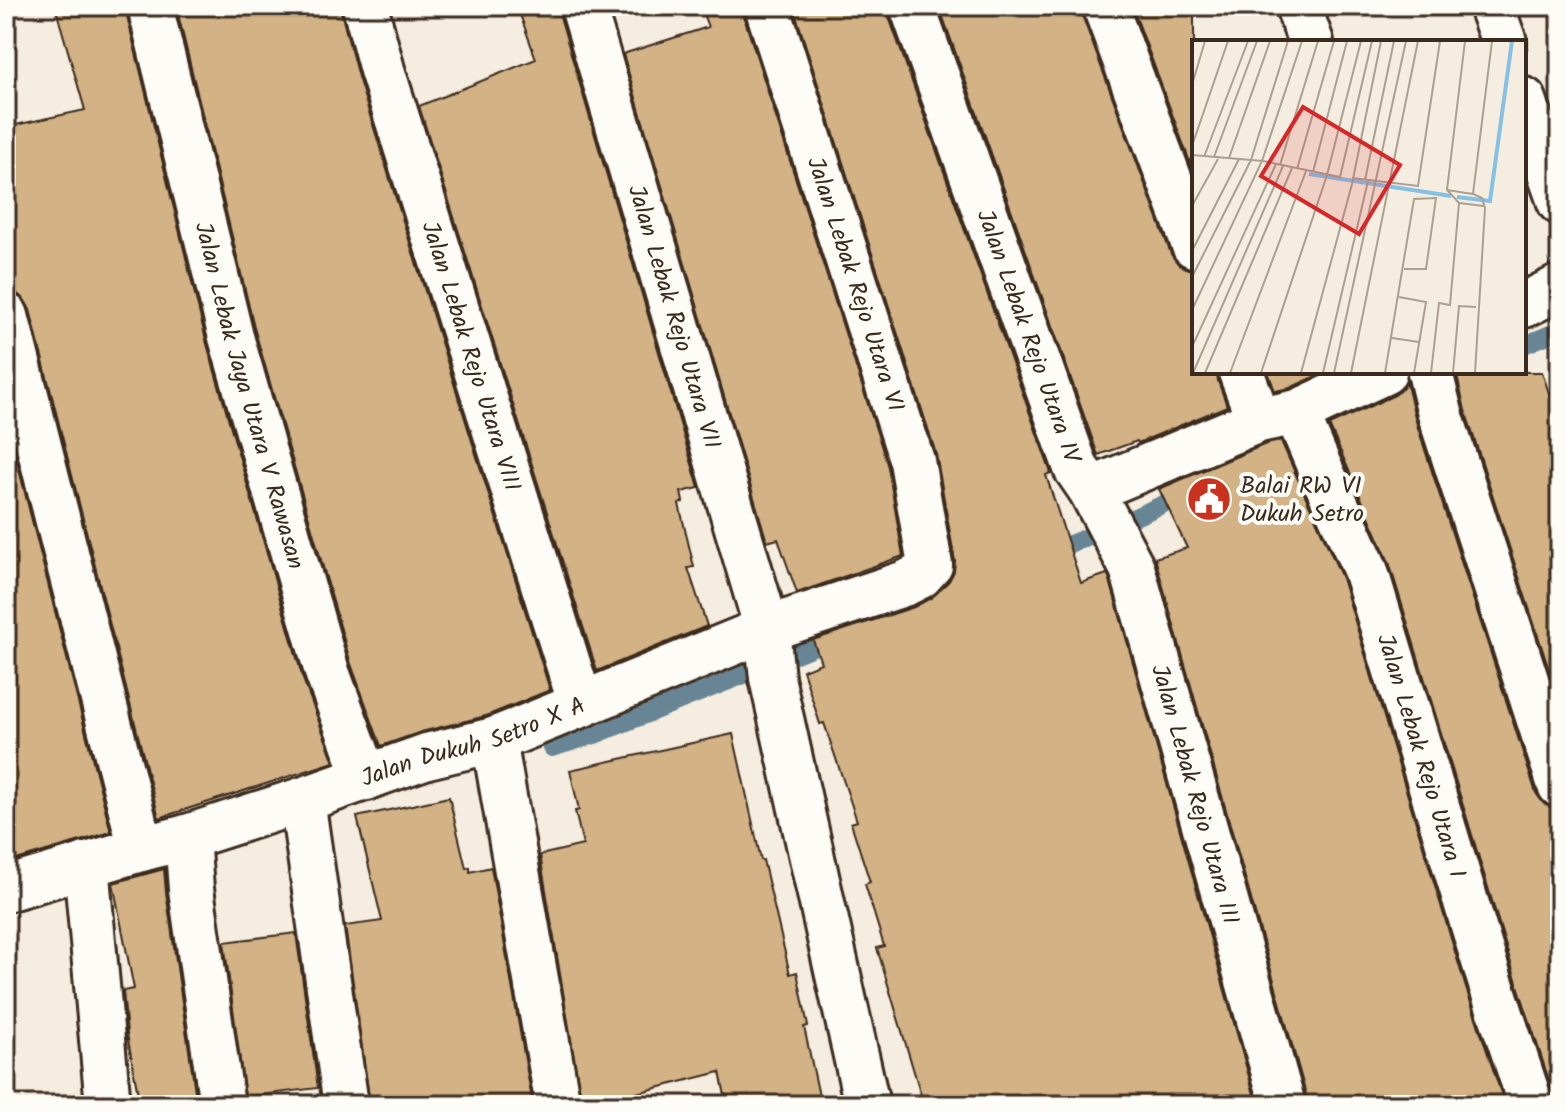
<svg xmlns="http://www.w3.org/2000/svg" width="1566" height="1111" viewBox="0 0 1566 1111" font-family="Kalam,sans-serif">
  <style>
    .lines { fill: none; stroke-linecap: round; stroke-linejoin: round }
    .stream { stroke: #678595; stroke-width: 18 }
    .building { fill: #d3b386; stroke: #3b2a1e; stroke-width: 2 }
    .minor-casing { stroke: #3b2a1e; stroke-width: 50 }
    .minor { stroke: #fdfcf7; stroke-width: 44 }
    .labels { text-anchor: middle; stroke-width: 8; stroke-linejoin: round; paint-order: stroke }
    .street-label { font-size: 24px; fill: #3b2a1e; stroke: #fdfcf7 }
    .poi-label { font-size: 24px; fill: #3b2a1e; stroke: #fdfcf7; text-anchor: start }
    .inset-river { fill: none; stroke: #85c1e5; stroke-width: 4 }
    .inset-road { fill: none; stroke: #ab9f92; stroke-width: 2 }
    .view { fill: #d62828; fill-opacity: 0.15; stroke: #d62828; stroke-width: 4 }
    .inset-edge { fill: none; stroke: #3b2a1e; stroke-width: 4 }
  </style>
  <rect width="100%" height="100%" fill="#f5ede0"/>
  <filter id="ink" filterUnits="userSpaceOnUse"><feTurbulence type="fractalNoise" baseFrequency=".0125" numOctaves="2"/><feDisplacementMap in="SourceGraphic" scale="16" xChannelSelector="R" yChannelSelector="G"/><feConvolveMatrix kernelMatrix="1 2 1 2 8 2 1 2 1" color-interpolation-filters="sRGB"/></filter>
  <g filter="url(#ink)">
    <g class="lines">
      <path class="stream" d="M1524 345 1560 330
        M1388 405 1463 372
        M1047 553 1115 526 1186 494
        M884 618 942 595
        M552 748 595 735 838 637"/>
    </g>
    <path class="building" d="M55 6H126V12L207 344 303 679 334 762 159 818 30 310 23 298 14 292H6V127L85 110Z
      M176 6H341V12L358 77 550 690 486 716 421 732 381 746 351 664 255 331Z
      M517 6H559V13L699 488 681 492 683 502 679 504 694 567 688 568 707 626 597 671 419 106 536 59Z
      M700 6H743V14L888 467 903 556 797 593 778 539 767 542 623 54 708 27Z
      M793 6H888V14L1051 473 1046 475 1081 583 1107 574 1109 577 1257 1105H924L877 948 884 946 865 884 870 882 851 823 857 821 824 723 820 724 803 670 821 663 813 640 914 607 931 598 949 581 954 571 955 561 936 454Z
      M939 6H1081L1082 15 1171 254 1179 265 1189 269H1194V372H1217L1218 381 1227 406 1138 443 1137 441 1098 455Z
      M1132 6H1194V173Z
      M1268 372H1325L1290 388 1275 391Z
      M1456 372H1542L1549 393 1560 389V704L1465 410Z
      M1406 381 1417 425 1536 793 1544 804 1554 809H1560V1097L1555 1099 1514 973 1389 562 1329 425 1395 395 1404 387Z
      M6 418 111 832 6 863Z
      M1281 441 1342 578 1466 988 1505 1105H1307V1098L1155 558 1187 548 1159 489 1266 444Z
      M733 734 761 860H763L790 974 797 972 808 1026 804 1027 821 1105H727L720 1072 589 1105H582L540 855 583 845 575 811 579 810 570 770Z
      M449 797 466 868 470 867V872L491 867 533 1105H370L345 926 382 921 357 817Z
      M164 869 166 892 197 1105H140L127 1034 123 991 134 989 113 883Z
      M296 933 318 1088 252 1096 253 1105H246L224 942Z"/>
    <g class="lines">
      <g class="minor-casing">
        <g id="minor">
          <path id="s1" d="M150 6 231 337 327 672 366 778"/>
          <path id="s2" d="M365 6 382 70 581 705"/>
          <path id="s3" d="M583 6 767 629 772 678 867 1105"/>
          <path id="s4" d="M912 6 1076 468 1091 490 1132 568 1283 1105"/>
          <path d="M1105 6 1194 245"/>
          <path d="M1298 6 1311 42"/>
          <path d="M1491 6 1504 42"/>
          <path d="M1524 100 1560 202"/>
          <path d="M1524 305 1560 287"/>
          <path d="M6 316 141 849"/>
          <path d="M1241 372 1259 420"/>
          <path d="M1430 372 1441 417 1560 785"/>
          <path id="s5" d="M1298 412 1302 426 1319 466 1365 569 1490 981 1531 1105"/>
          <path d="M1091 490 1259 420 1298 412 1384 372"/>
          <path d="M494 740 558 1105"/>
          <path d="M302 800 346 1105"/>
          <path d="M187 837 191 889 222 1105"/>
          <path d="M86 865 108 1105"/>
          <path id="s6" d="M6 889 141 849 187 837 302 800 427 756 494 740 767 629 906 583 920 576 930 565 912 461 767 6"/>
        </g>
      </g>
      <use href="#minor" class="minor"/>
    </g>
  </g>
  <defs>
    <g id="civic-disc" transform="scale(2.3)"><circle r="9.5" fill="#c8321e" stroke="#fdfcf7"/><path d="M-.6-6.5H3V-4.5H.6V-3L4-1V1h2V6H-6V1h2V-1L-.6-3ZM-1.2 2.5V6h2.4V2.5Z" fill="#fff"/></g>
  </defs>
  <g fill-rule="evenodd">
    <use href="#civic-disc" x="1209" y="499"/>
  </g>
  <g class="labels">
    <g class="street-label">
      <text transform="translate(856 284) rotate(72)" y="8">Jalan Lebak Rejo Utara VI</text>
      <text dy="8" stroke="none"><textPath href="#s3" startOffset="324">Jalan Lebak Rejo Utara VII</textPath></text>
      <text dy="8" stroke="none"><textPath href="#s4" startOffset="350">Jalan Lebak Rejo Utara IV</textPath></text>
      <text dy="8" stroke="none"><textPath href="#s2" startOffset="366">Jalan Lebak Rejo Utara VIII</textPath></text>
      <text dy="8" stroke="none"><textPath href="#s1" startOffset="402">Jalan Lebak Jaya Utara V Rawasan</textPath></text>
      <text dy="8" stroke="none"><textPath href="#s6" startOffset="490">Jalan Dukuh Setro X A</textPath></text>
      <text dy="8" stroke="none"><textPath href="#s5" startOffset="366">Jalan Lebak Rejo Utara I</textPath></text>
      <text dy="8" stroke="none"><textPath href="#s4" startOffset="840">Jalan Lebak Rejo Utara III</textPath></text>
    </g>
    <g class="poi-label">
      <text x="1240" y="493">Balai RW VI<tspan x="1240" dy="28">Dukuh Setro</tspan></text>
    </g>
  </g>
  <g transform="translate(1192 40)">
    <rect width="334" height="334" fill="#f5ede0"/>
    <path class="inset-river" d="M117 134 259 156M265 157 298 161 320 1"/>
    <path class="inset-road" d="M273 1 255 150 267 163 292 166M0 45 13 1M0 106 36 1M0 115 71 121 148 137 180 1M12 117 56 1M22 117 65 1M37 118 78 1M88 125 126 1M105 129 142 1M121 132 155 1M160 138 226 146 248 1M173 140 202 1M255 150 281 154M0 166 26 119M0 211 47 119M0 237 59 120 96 1M207 257 234 262 222 333M0 270 70 121 110 1M200 298 227 302M0 307 84 124M1 333 91 126M13 333 100 128M38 333 114 131M69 333 135 135 169 1M109 333 160 144 189 1M131 333 176 141M142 333 214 1M159 333 226 1M193 333 222 159 244 158 234 229H212M239 333 247 263 258 265 267 163M261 333 267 266 284 267M283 333 293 168 290 158 281 154 300 1"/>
    <path class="view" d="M111 67 208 125 167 194 69 136Z"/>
    <rect width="334" height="334" class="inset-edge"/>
  </g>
  <rect width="1566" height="1111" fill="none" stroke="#fdfcf7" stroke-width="32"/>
  <rect x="16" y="16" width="1534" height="1079" fill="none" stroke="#3b2a1e" stroke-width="3" filter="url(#ink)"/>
</svg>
